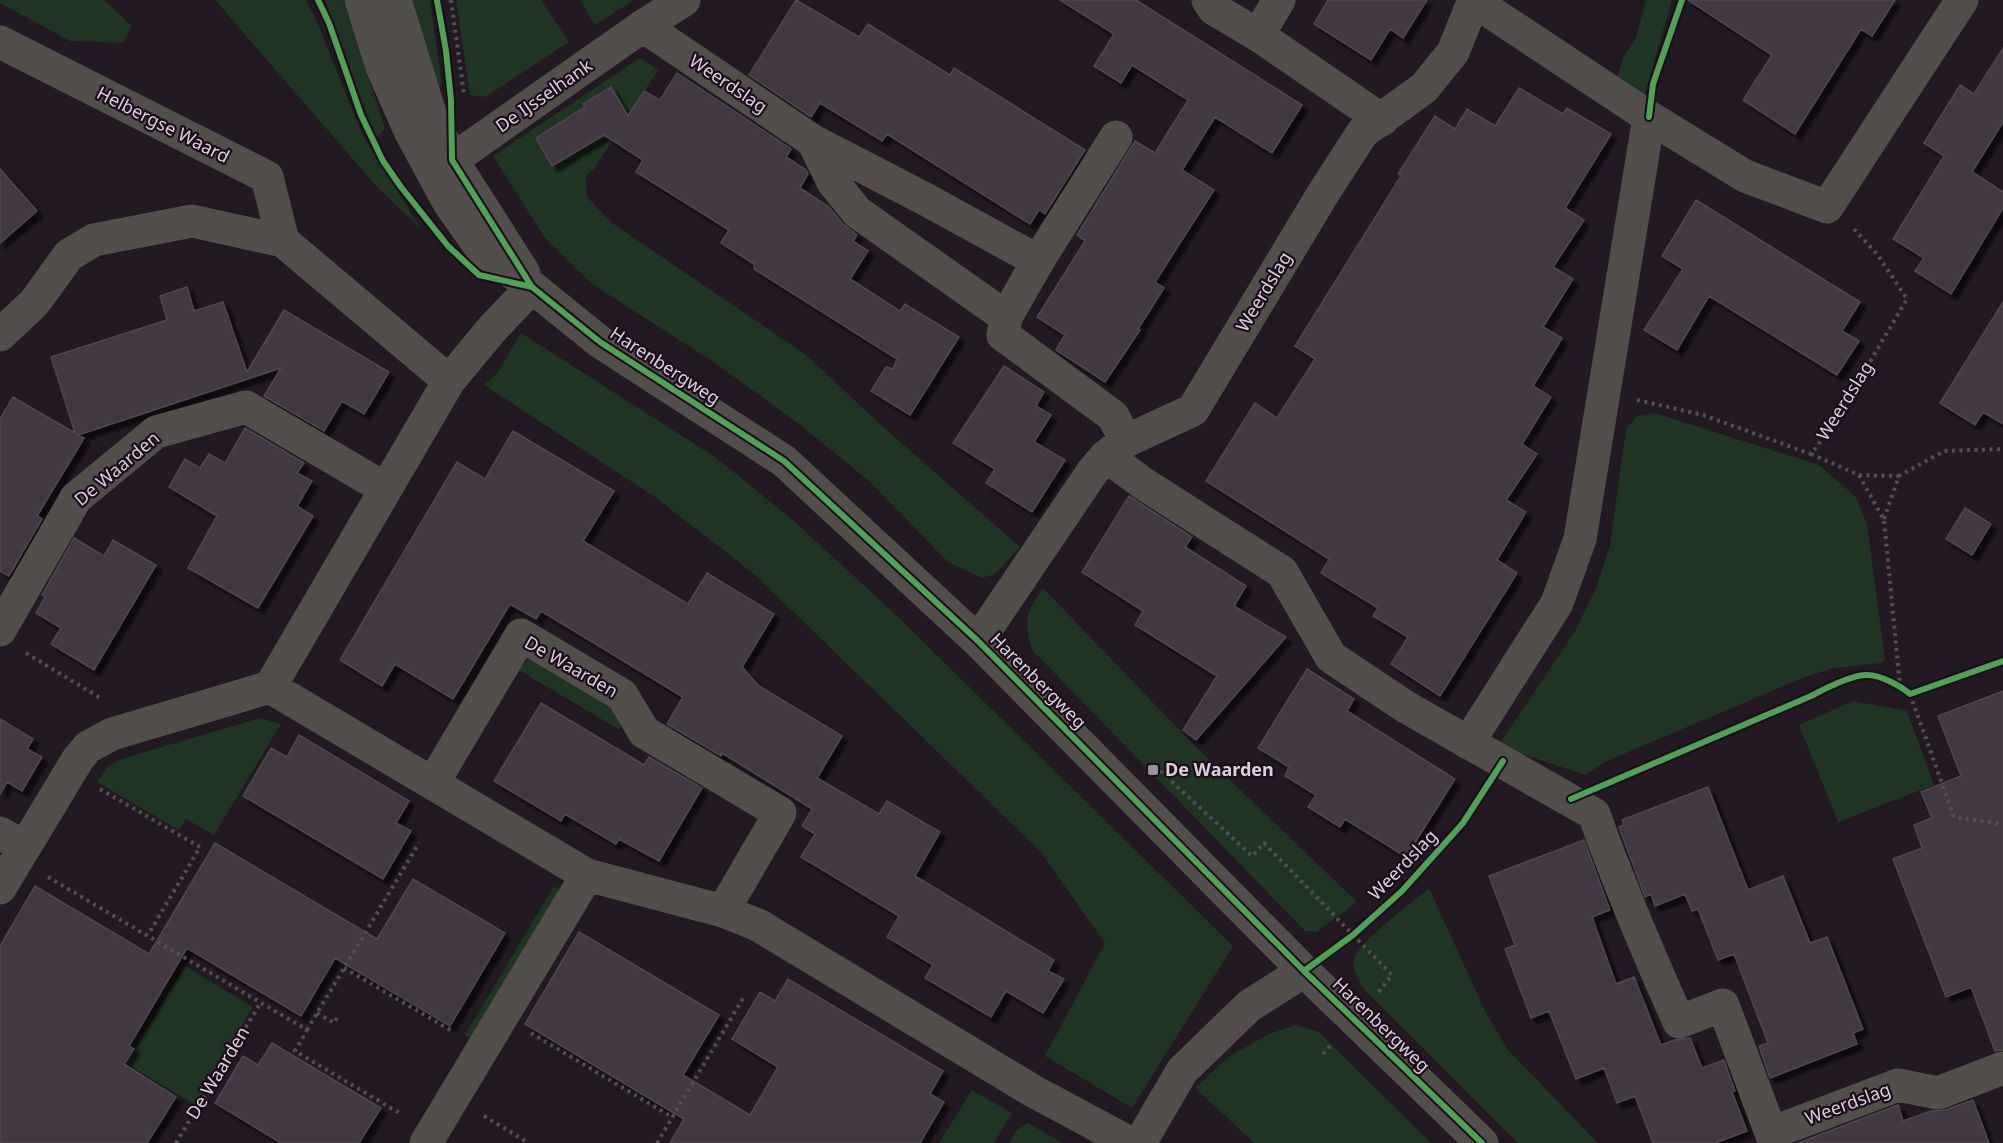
<svg xmlns="http://www.w3.org/2000/svg" width="2003" height="1143" viewBox="0 0 2003 1143" font-family="'Noto Sans',sans-serif">
  <style>
    .green { fill: #1f3422 }
    .building { fill: #423943; stroke: #4d464e; stroke-width: 1.5; filter: url(#shadow) }
    .lines { fill: none; stroke-linecap: round; stroke-linejoin: round }
    .path { stroke: #524f4f; stroke-width: 4; stroke-dasharray: 3 4.5; stroke-linecap: butt }
    .minor { stroke: #524e4b; stroke-width: 33 }
    .cycleway-casing { stroke: #1c0c1c; stroke-width: 10 }
    .cycleway { stroke: #4ca352; stroke-width: 6 }
    .poi-dot { fill: #9a8f9a; stroke: #1c0c1c; stroke-width: 2 }
    .labels { text-anchor: middle; stroke-width: 4.5; stroke-linejoin: round; paint-order: stroke }
    .street-label { font-size: 18px; fill: #dacfda; stroke: #1c0c1c }
    .poi-label { font-size: 18px; font-weight: bold; fill: #dacfda; stroke: #1c0c1c; text-anchor: start }
  </style>
  <defs>
    <filter id="shadow"><feDropShadow dx="5.5" dy="5.5" stdDeviation="1.5" flood-color="#0009"/></filter>
  </defs>
  <rect width="100%" height="100%" fill="#221922"/>
  <path class="green" d="M0 0H104L132 26 123 43 70 41 0 3Z
    M215 0H306L317 22 363 136 422 230 376 186Z
    M325 0H343L385 128 376 139Z
    M402 0H430L442 84 438 90Z
    M456 0H541L569 42 485 97 470 95Z
    M580 0H634L595 25Z
    M1646 0H1672L1644 98 1616 80 1624 56 1636 38Z
    M640 58 658 70 594 169 586 176 587 197 612 223 805 354 880 424 1020 547 995 574 982 578 948 562 869 481 799 424 715 363 592 284 545 238 493 156Z
    M521 333 715 457 793 520 896 615 1233 946 1132 1108 1045 1056 1105 943 1040 851 754 574 655 497 484 385 498 372Z
    M1655 413 1819 465 1856 497 1867 524 1885 659 1882 663 1833 668 1805 677 1607 761 1585 775 1498 746 1575 631 1596 588 1610 545 1626 429 1637 416Z
    M1043 588 1196 747 1357 902 1317 932 1305 931 1033 651C1023 622 1025 613 1043 588Z
    M528 660H533L610 703 621 728 618 729 517 669Z
    M1853 701 1907 711 1934 785 1838 822 1799 725Z
    M260 718 281 724 214 835 186 819 179 830 97 782 108 766 121 759Z
    M554 886 563 891 474 1040 465 1035Z
    M1429 888 1485 1011 1508 1050 1598 1143H1518L1361 986C1359 979 1353 970 1353 963 1354 944 1413 902 1429 888Z
    M185 966 253 1007 195 1105 126 1063Z
    M1296 1025 1319 1032 1431 1143H1254L1195 1088 1228 1057 1269 1034Z
    M972 1090 1012 1113 994 1143H939Z
    M1028 1123 1063 1143H1009L1017 1130Z"/>
  <path class="building" d="M796 0 859 37 868 24 950 75 954 68 1085 150 1045 214 1039 210 1030 224 887 134 882 141 820 103 811 117 749 75Z
    M1060 0H1136L1302 105 1272 153 1215 117 1182 170 1214 190 1155 282 1164 288 1138 329 1140 330 1105 382 1056 350 1065 335 1037 317 1085 241 1077 235 1135 141 1155 153 1188 100 1132 65 1121 83 1094 66 1114 34Z
    M1328 0H1427L1403 38 1390 29 1371 60 1314 24Z
    M1688 0H1895L1872 36 1861 29 1795 134 1743 100 1772 55Z
    M2003 48V122L1972 172 2003 192V208L1951 294 1915 271 1924 258 1893 239 1944 156 1924 143 1960 85 1974 94Z
    M677 73 791 149 786 157 806 170 808 174 800 188 829 207 843 224 857 235 853 241 868 251 850 279 900 311 905 304 959 337 910 415 871 391 886 367 893 369 897 359 754 269V264L721 243 729 230 636 172 643 160 604 135 552 166 536 138 585 107 583 104 611 87 628 116 644 91 660 100Z
    M1519 88 1563 114 1567 108 1611 134 1565 208 1584 220 1553 267 1573 279 1543 327 1562 338 1533 386 1551 397 1522 444 1537 454 1506 500 1526 512 1497 560 1517 573 1440 696 1391 664 1408 637 1373 616 1378 608 1321 573 1329 559 1206 481 1255 403 1277 418 1315 359 1295 346 1401 176 1398 174 1435 116 1455 129 1467 109 1495 126Z
    M0 169 37 211 0 243Z
    M1696 200 1860 302 1842 331 1859 341 1837 375 1709 296 1677 350 1644 330 1683 269 1662 256Z
    M187 287 194 311 223 302 247 372 284 310 389 372 364 414 342 401 324 431 264 396 281 368 78 435 84 438 37 516 42 519 9 576 0 571V419L13 397 75 433 51 357 167 320 160 296Z
    M2003 302V424L1983 412 1975 425 1940 403Z
    M1004 366 1044 392 1036 406 1051 415 1034 442 1065 460 1032 512 986 483 995 469 953 443Z
    M245 428 304 463 297 473 312 481 297 506 313 516 258 608 188 568 217 516 169 487 185 459 200 468 209 454 225 463Z
    M513 431 614 491 583 541 688 604 707 573 774 614 742 667 759 686 842 736 817 778 879 814 887 801 940 832 915 876 1054 960 1048 971 1064 979 1043 1013 1006 991 991 1017 925 978 933 965 887 937 899 916 801 857 815 834 802 826 812 809 722 753 721 756 667 724 683 697 541 611 536 619 510 604 453 699 395 664 382 686 340 660 457 462 485 479Z
    M1129 496 1192 537 1185 547 1246 586 1234 606 1286 637 1196 740 1183 730 1217 676 1135 625 1143 611 1082 572Z
    M1965 508 1991 524 1972 555 1946 539Z
    M74 538 104 556 113 540 156 565 94 670 51 644 61 628 36 613 45 597 42 595Z
    M1307 669 1354 699 1347 711 1455 779 1406 857 1345 819 1340 827 1308 807 1316 795 1285 776 1289 767 1258 748Z
    M2003 691V1050L1995 1051 1971 987 1946 997 1893 859 1922 848 1914 825 1932 818 1921 792 1961 776 1938 716Z
    M541 703 644 765 649 757 702 788 659 861 619 839 616 844 565 814 561 821 494 781Z
    M0 719 33 739 27 749 42 757 22 791 7 782 0 794Z
    M299 735 409 801 396 823 411 831 383 879 243 796 271 748 287 757Z
    M1708 787 1748 890 1783 876 1810 943 1827 937 1863 1029 1853 1033 1857 1044 1770 1078 1759 1046 1768 1043 1734 954 1718 960 1698 909 1692 911 1685 894 1655 906 1651 894 1645 897 1619 827 1624 825 1622 820Z
    M1584 840 1610 910 1592 917 1616 984 1634 977 1661 1045 1674 1040 1690 1038 1702 1068 1724 1060 1735 1091 1732 1092 1747 1131 1715 1143H1653L1635 1096 1617 1103 1604 1068 1576 1079 1549 1011 1531 1018 1505 949 1515 945 1489 876Z
    M215 843 377 939 413 879 505 933 450 1026 335 958 301 1016 187 948 129 1046 134 1049 124 1064 176 1097 147 1143H0V946L35 886 149 954Z
    M579 932 719 1015 683 1075 750 1115 778 1067 732 1039 760 992 775 1001 788 979 943 1071 930 1094 944 1102 920 1143H670L684 1119 525 1024Z
    M272 1043 381 1108 359 1143H281L215 1103 243 1056 258 1065Z
    M1973 1100 1989 1143H1798L1898 1105 1903 1121 1931 1111 1945 1110Z"/>
  <g class="lines">
    <path class="path" d="M451 0 464 94
      M1637 400 1703 415 1811 454 1832 426 1907 299 1877 254 1853 228
      M1811 454 1859 475 1884 520 1900 686
      M1859 475 1899 476
      M1884 519 1899 476 1944 451 2003 449
      M26 653 102 699
      M1910 694 1954 817 2003 824
      M1155 766 1252 856 1264 843 1392 975 1377 994
      M100 789 200 847 148 935
      M48 877 307 1030 295 1051 401 1114
      M344 968 452 1031
      M317 1013 334 1023 337 1018
      M307 1030 419 843
      M531 1033 672 1117
      M1323 1054 1332 1044
      M484 1116 529 1143
      M176 1143 261 1002
      M657 1143 745 995"/>
    <path class="minor" d="M361 0 382 67 410 131 449 203 483 251 532 287 600 342 784 461 978 641 1304 971 1482 1143
      M395 0 430 113 452 160 524 273
      M1208 0 1214 9 1258 35 1382 120
      M1474 1 1649 117 1745 176 1827 207 1962 0
      M643 26 813 141 927 200 1038 261
      M1258 35 1279 0
      M0 42 267 177 283 241
      M1116 137 1038 261 1006 317 1003 335 1113 416 1126 441
      M813 141 833 182 857 212 1006 317
      M435 169 452 160 643 26 684 0
      M0 335 34 303 69 255 94 240 192 221 283 241 449 381
      M1106 456 1144 484 1282 572 1331 657 1406 707 1594 814C1619 885 1648 953 1679 1022L1723 1005 1771 1133 1898 1085 1938 1093 2003 1068
      M0 630 76 498 156 432 246 407 386 489
      M978 641 1093 471 1106 456 1126 441 1193 410 1324 192 1363 132 1424 88 1453 52 1474 0
      M270 687 587 875 723 911 758 925 1033 1091 1130 1143
      M1468 743 1557 603 1580 539 1649 117
      M433 783 521 635 622 695 644 732 780 813 723 911
      M0 833 24 847
      M0 888 78 759 88 747 112 734 270 687 449 381 493 328 532 287
      M426 1143 587 875
      M1140 1143 1182 1071 1249 1006 1304 971"/>
    <g class="cycleway-casing">
      <path id="cycleway" d="M318 0 329 23 361 115 383 161 401 187 448 246 479 275 532 287
        M437 0 446 51 451 100 452 160 532 287 600 342 784 461 978 641 1304 971 1482 1143
        M1649 117 1653 84 1682 0
        M1571 799 1811 696C1824 689 1853 674 1868 675 1880 675 1901 686 1910 694L2003 661
        M1304 971 1353 935 1402 891 1463 823 1503 761"/>
    </g>
    <use href="#cycleway" class="cycleway"/>
  </g>
  <rect class="poi-dot" x="1147" y="764" width="12" height="12" rx="3"/>
  <g class="labels">
    <g class="street-label">
      <text transform="translate(728 84) rotate(34)" y="6">Weerdslag</text>
      <text transform="translate(544 96) rotate(-35)" y="6">De IJsselhank</text>
      <text transform="translate(163 125) rotate(27)" y="6">Helbergse Waard</text>
      <text transform="translate(1264 292) rotate(-59)" y="6">Weerdslag</text>
      <text transform="translate(665 366) rotate(33)" y="6">Harenbergweg</text>
      <text transform="translate(1845 401) rotate(-58)" y="6">Weerdslag</text>
      <text transform="translate(117 469) rotate(-40)" y="6">De Waarden</text>
      <text transform="translate(571 667) rotate(30)" y="6">De Waarden</text>
      <text transform="translate(1038 681) rotate(45)" y="6">Harenbergweg</text>
      <text transform="translate(1403 865) rotate(-46)" y="6">Weerdslag</text>
      <text transform="translate(1381 1025) rotate(44)" y="6">Harenbergweg</text>
      <text transform="translate(218 1073) rotate(-59)" y="6">De Waarden</text>
      <text transform="translate(1848 1104) rotate(-20)" y="6">Weerdslag</text>
    </g>
    <g class="poi-label">
      <text x="1165" y="776">De Waarden</text>
    </g>
  </g>
</svg>
